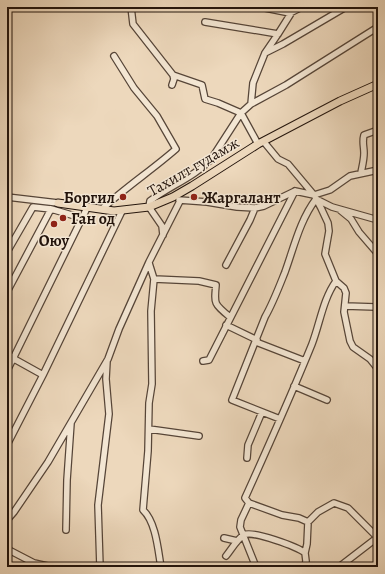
<svg xmlns="http://www.w3.org/2000/svg" width="385" height="574" viewBox="0 0 385 574" font-family="Alegreya,serif">
  <style>
    .lines { fill: none; stroke-linecap: round; stroke-linejoin: round }
    .minor-casing { stroke: #564538; stroke-width: 8 }
    .major-casing { stroke: #23140c; stroke-width: 9 }
    .minor { stroke: #f3e6d3; stroke-width: 5.5 }
    .major { stroke: #edd8bc; stroke-width: 7 }
    .poi-dot { fill: #8f2418; stroke: #f3e6d3; stroke-width: 1.5 }
    .labels { text-anchor: middle; stroke-width: 3; stroke-linejoin: round; paint-order: stroke }
    .street-label { font-size: 16px; fill: #23140c; stroke: #f3e6d3 }
    .poi-label { font-size: 16px; font-weight: bold; fill: #23140c; stroke: #f3e6d3; text-anchor: start }
  </style>
  <rect width="100%" height="100%" fill="#edd8bc"/>
  <filter id="stains"><feTurbulence type="fractalNoise" baseFrequency=".005" numOctaves="4"/><feColorMatrix values="0 0 0 0 .2 0 0 0 0 .09 0 0 0 0 .02 0 0 0 .5 -.17"/></filter>
  <radialGradient id="worn" r=".72"><stop offset=".6" stop-color="#630" stop-opacity="0"/><stop offset="1" stop-color="#630" stop-opacity=".3"/></radialGradient>
  <g class="lines">
    <g class="minor-casing">
      <path id="minor" d="M131 7 133 24 173 75 202 85 205 99 218 103 241 113 258 144
        M260 7 290 13 302 7
        M205 22 278 34
        M265 53 283 44 346 7
        M172 85 174 79 173 75
        M251 104 286 85 378 27
        M361 173C362 167 364 160 364 153 364 146 362 142 364 135L378 130
        M7 197 58 203
        M179 200 207 202 237 207 255 208 264 206 295 191 314 195 330 190 350 176 378 170
        M102 209C126 187 152 170 176 149L157 116 134 88 114 56
        M340 210 351 219 359 232 378 254
        M163 235 162 226 149 207 150 201C169 186 195 177 212 158L241 113 251 104 253 83 265 53 278 34 295 7
        M7 252 33 207 51 209 82 218
        M149 263 154 279 151 311 152 384 149 403 148 451 143 510C156 522 158 550 161 567
        M226 265 250 220 255 208
        M154 279 199 281 216 285C214 304 214 304 230 317
        M336 281 344 288 346 293 344 312 350 341 353 347 370 359 378 369
        M7 292 51 209
        M345 306 376 307 378 304
        M226 325 257 340
        M256 342 305 361
        M7 355 43 375
        M203 361 209 360 295 191
        M7 371 87 208
        M294 386 327 400
        M280 419 232 400 265 317C273 303 279 287 285 272 294 247 300 220 316 199L332 207 378 220
        M149 429 199 436
        M7 445 43 375 122 211
        M247 458 248 445 262 412
        M249 503 282 515 299 518 308 522 307 544 305 553
        M7 520 14 512 48 462 108 359 119 329 149 262 180 201
        M308 522 318 512 334 503 348 508 377 537
        M66 530 67 480 71 423
        M224 538 237 541
        M7 549 34 563 52 567
        M226 556C231 550 237 539 244 535 252 530 298 547 305 553L306 561 305 567
        M100 567 98 505 109 414 106 379 107 361
        M256 567 240 527 241 520 249 503 245 498C268 447 291 396 312 344 320 323 323 299 336 281L325 254 329 231 328 223 321 208 314 195 288 164 278 159 264 142
        M339 567 378 537"/>
    </g>
    <g class="major-casing">
      <path id="major" d="M58 203 114 211 149 207 173 197 192 186 258 144 340 101 378 84"/>
    </g>
    <use href="#minor" class="minor"/>
    <use href="#major" class="major"/>
  </g>
  <g class="poi-dot">
    <circle cx="123" cy="197" r="4"/>
    <circle cx="194" cy="197" r="4"/>
    <circle cx="63" cy="218" r="4"/>
    <circle cx="54" cy="224" r="4"/>
  </g>
  <g class="labels">
    <g class="street-label">
      <text transform="translate(193 166) rotate(-30)" y="6">Тахилт гудамж</text>
    </g>
    <g class="poi-label">
      <text x="115" y="203" text-anchor="end">Боргил</text>
      <text x="202" y="203">Жаргалант</text>
      <text x="71" y="224">Ган од</text>
      <text x="54" y="246" text-anchor="middle">Оюу</text>
    </g>
  </g>
  <rect width="385" height="574" fill="none" stroke="#edd8bc" stroke-width="24"/>
  <rect x="8" y="8" width="369" height="558" fill="none" stroke="#23140c" stroke-width="2"/>
  <rect x="12" y="12" width="361" height="550" fill="none" stroke="#23140c"/>
  <rect width="100%" height="100%" filter="url(#stains)"/>
  <rect width="100%" height="100%" fill="url(#worn)"/>
</svg>
